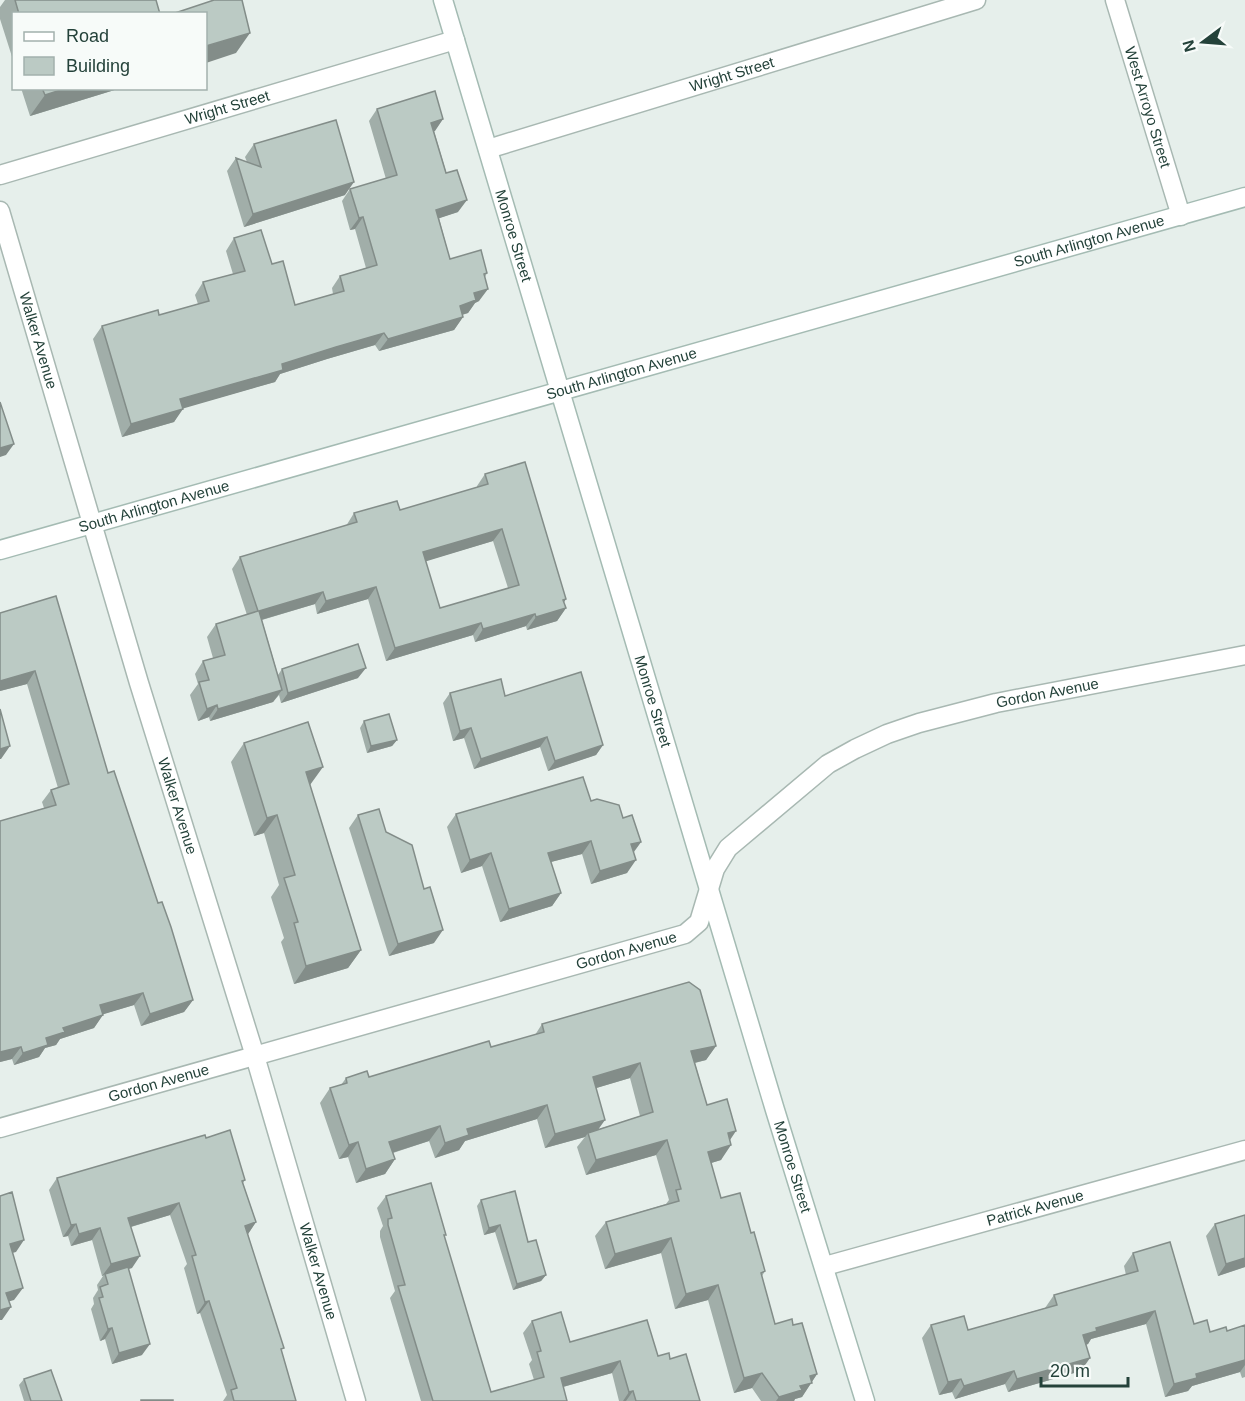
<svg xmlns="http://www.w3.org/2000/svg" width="1245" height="1401" viewBox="0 0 1245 1401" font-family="Arial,sans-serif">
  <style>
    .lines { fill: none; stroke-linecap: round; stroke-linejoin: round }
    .street-casing { stroke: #a8b8b2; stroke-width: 21 }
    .secondary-casing { stroke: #a4bbb3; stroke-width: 21 }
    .street { stroke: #fff; stroke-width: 18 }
    .secondary { stroke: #fff; stroke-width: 18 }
    .wall { fill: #a1aea9; fill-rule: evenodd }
    .shaded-wall { fill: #838d89 }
    .building { fill: #bbcac4; stroke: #838d89; stroke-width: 1.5; fill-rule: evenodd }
    .labels { text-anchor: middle; stroke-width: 5; stroke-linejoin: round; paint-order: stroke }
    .street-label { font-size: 15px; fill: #24423a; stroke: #f7fbf9 }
  </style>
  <rect width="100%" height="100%" fill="#e6efeb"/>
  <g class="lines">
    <g class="street-casing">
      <g id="street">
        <path id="s1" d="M1115 0 1181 216"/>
        <path id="s2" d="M488 149 976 0"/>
        <path id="s3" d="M0 175 455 40"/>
        <path id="s4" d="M0 211 139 683 255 1056 356 1401"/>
        <path id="s5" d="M0 1128 685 934 699 922 715 869 728 848 828 764 855 749 887 734 919 723 996 703 1245 655"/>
        <path id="s6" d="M825 1266 1245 1150"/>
      </g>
    </g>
    <g class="secondary-casing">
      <g id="secondary">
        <path id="s7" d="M443 0 775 1110 865 1401"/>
        <path id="s8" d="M0 550 1245 197"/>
      </g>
    </g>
    <use href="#street" class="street"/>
    <use href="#secondary" class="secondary"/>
  </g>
  <path class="wall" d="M5 0H156L160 14H14V63L0 19V7Z
    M21 88H121L30 116Z
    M377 109 443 119 434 131 458 212 439 218 450 259 487 273 485 277 479 301 475 303 468 313 462 315 463 317 454 330 379 351 375 345 327 359 280 374 275 382 182 408 174 422 122 437 93 339 102 326 159 315 198 304 195 295 203 282 233 274 226 251 234 238 272 264 295 305 333 294 332 288 340 276 366 268 355 229 350 230 342 201 350 189 386 179 369 121Z
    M254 144 345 195 244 227 227 171 236 158 247 162 245 157Z
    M485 474 566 599 564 602 566 608 557 621 527 630 526 626 475 642 473 635 386 661 368 599 317 614 315 604 262 620 278 675 282 669 358 678 281 703 279 695 273 702 210 721 209 717 198 721 190 695 198 684 195 674 203 661 213 658 207 637 216 624 247 615 232 569 240 557 346 526 354 513 400 510 477 488V486ZM493 541 508 588 440 608 425 561Z
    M0 613 108 773 158 903 193 1000 184 1012 141 1026 134 1005 103 1014 94 1028 60 1039 56 1045 45 1048 39 1057 14 1065 12 1059 0 1062V821L44 808 42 802 51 790 58 788 27 684 0 691Z
    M450 693 505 696 603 745 596 755 548 771 540 747 474 769 464 738 453 741 443 703Z
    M364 721 397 740 392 746 367 753 360 728Z
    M244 743 310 785 361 950 348 968 294 984 281 942 284 938 271 897 279 885 264 833 254 836 231 762Z
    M591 801 623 818 641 842 634 852 627 873 591 884 582 854 551 862 561 893 552 906 500 922 482 866 461 873 447 827 456 814Z
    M358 815 386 832 434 943 389 956 349 828Z
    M542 1024 716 1046 706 1060 695 1063 707 1105 730 1140 721 1160 711 1163 721 1198 751 1233 765 1271 762 1276 775 1324 793 1325 817 1374 802 1397 795 1399 794 1401H761L752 1388 734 1393 708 1300 675 1309 661 1253 605 1269 595 1236 606 1222 666 1204 669 1200 656 1155 586 1175 577 1147 585 1137 545 1148 537 1119 465 1141 459 1150 435 1158 429 1141 393 1153 395 1159 385 1174 356 1183 348 1157 339 1159 320 1103 330 1088 341 1085 346 1078 369 1077 491 1047 535 1035ZM630 1078 640 1116 599 1129 596 1088Z
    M206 1138 245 1180 243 1183 256 1222 248 1234 296 1401H223L227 1395 200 1313 197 1314 184 1268 187 1264 170 1215 131 1227 132 1268 128 1269 142 1355 112 1364 105 1339 100 1341 91 1309 94 1304 93 1298 98 1290 97 1285 103 1276H102L92 1240 71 1246 68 1236 63 1237 49 1190 57 1178Z
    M386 1196 444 1237 491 1392 534 1380 529 1364 532 1360 523 1333 532 1321 570 1342 670 1359 700 1401H619L612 1373 563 1387 567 1401H421L390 1298 395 1291 380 1237V1231L383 1226 377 1208Z
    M481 1200 528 1242 546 1275 541 1281 513 1290 495 1232 484 1235 477 1206Z
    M1245 1215V1267L1218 1276 1206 1236 1215 1224Z
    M1133 1253 1194 1324 1210 1332 1227 1331 1245 1325V1377L1242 1378 1240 1372 1192 1386 1188 1391 1165 1397 1146 1324 1091 1339 1088 1344 1086 1345 1081 1371 1008 1392 1005 1384 955 1399 952 1392 939 1395 922 1338 931 1325 968 1330 1045 1308 1054 1295 1126 1275 1124 1266Z
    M24 1379 62 1401H24L19 1385Z"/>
  <path class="shaded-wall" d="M250 33 236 53 206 63V46Z
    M67 88H121L30 116 45 95Z
    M443 119 435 131 423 135 431 123Z
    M354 182 345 195 244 227 253 214Z
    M467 200 458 212 428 222 436 210Z
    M363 217 355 229 350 230 359 218Z
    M488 289 479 301 475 303 468 313 451 318 460 306 474 293Z
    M463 317 454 330 379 351 388 339Z
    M384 333 375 345 327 359 280 374 275 382 171 412 180 399 282 364 336 347Z
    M183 409 174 422 122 437 131 424Z
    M14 444 6 455 0 457V448Z
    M502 529 493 541 414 565 423 552Z
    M376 587 368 599 317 614 326 601Z
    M323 592 315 604 251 623 259 611Z
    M566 599 558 611 566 608 557 621 527 630 536 617Z
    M535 614 526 626 475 642 483 629Z
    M481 623 473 635 386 661 395 648Z
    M366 668 358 678 281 703 288 693Z
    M35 671 27 684 0 691V681Z
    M282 690 273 702 210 721 218 709Z
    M217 705 209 717 198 721 207 709Z
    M471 728 464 738 453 741 460 731Z
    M547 737 540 747 474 769 481 759Z
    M397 740 392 746 367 753 371 746Z
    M603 745 596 755 548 771 555 761Z
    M10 746 1 759H0V749Z
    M323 767 310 785 306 772Z
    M277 815 264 833 254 836 267 818Z
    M591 841 582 854 539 865 548 853Z
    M641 842 632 854 631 844Z
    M491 853 482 866 461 873 470 860Z
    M636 860 627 873 591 884 600 871Z
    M561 893 552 906 500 922 509 909Z
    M443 930 434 943 389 956 398 944Z
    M361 950 348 968 294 984 306 966Z
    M143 993 134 1005 91 1018 100 1005Z
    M193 1000 184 1012 141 1026 150 1014Z
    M103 1015 94 1028 60 1039 56 1045 45 1048 39 1057 14 1065 23 1053 63 1028Z
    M716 1046 706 1060 681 1066 691 1051Z
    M21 1047 12 1059 0 1062V1052Z
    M640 1063 630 1078 583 1092 593 1077Z
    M547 1105 537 1119 465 1141 459 1150 435 1158 445 1143 467 1129Z
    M605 1120 595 1134 588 1133 585 1137 545 1148 555 1134Z
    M440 1126 429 1141 379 1157 389 1142Z
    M736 1131 726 1146 728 1133Z
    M667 1140 656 1155 586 1175 596 1160Z
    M358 1142 348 1157 339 1159 349 1145Z
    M731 1145 721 1160 698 1167 708 1152Z
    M395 1159 385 1174 356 1183 366 1169Z
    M179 1203 170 1215 120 1230 128 1218Z
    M256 1222 248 1234 245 1226Z
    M76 1224 68 1236 63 1237 71 1225Z
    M500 1225 495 1232 484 1235 489 1228Z
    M100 1228 92 1240 71 1246 79 1234Z
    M671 1238 661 1253 605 1269 615 1254Z
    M24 1240 16 1252 1 1256 10 1244Z
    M140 1256 132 1268 105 1275V1274L102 1276 111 1264Z
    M1245 1258V1267L1218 1276 1226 1264Z
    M546 1275 541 1281 513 1290 517 1284Z
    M718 1285 708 1300 675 1309 686 1294Z
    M23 1288 14 1300 0 1304 6 1293Z
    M209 1301 200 1313 197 1314 205 1302Z
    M11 1307 2 1320H0V1310Z
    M1155 1311 1146 1324 1091 1339 1088 1344 1074 1348 1083 1335 1096 1328Z
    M112 1328 105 1339 100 1341 108 1329Z
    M150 1344 142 1355 112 1364 119 1353Z
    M1090 1358 1081 1371 1008 1392 1017 1379Z
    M1245 1360V1365L1240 1372 1192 1386 1188 1391 1165 1397 1174 1384 1196 1374Z
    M620 1361 612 1373 552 1390 561 1378Z
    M1014 1371 1005 1384 955 1399 964 1386Z
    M762 1373 752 1388 734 1393 744 1378Z
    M817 1374 802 1397 795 1399 794 1401H776L779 1397 800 1386 810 1376Z
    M961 1379 952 1392 939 1395 948 1382Z
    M633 1391 626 1401H623L629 1392Z"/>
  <path class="building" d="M15 0H156L160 14H19Z
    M214 0H242L250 33 206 46V14H172Z
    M42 88H67L45 95Z
    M435 91 443 119 431 123 446 173 457 170 467 200 436 210 450 259 481 250 487 273 484 274 488 289 474 293 476 300 460 306 463 317 388 339 384 333 336 347 282 364 283 370 180 399 183 409 131 424 102 326 158 310 159 315 209 301 203 282 245 271 234 238 261 230 272 264 283 261 295 305 344 291 340 276 377 265 363 217 359 218 350 189 397 175 377 109Z
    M336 120 354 182 253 214 236 158 261 167 254 144Z
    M0 402 14 444 0 448Z
    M525 462 566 599 563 600 566 608 536 617 535 614 483 629 481 623 395 648 376 587 326 601 323 592 259 611 282 690 218 709 217 705 207 709 199 682 209 680 203 661 225 655 216 624 258 611 240 557 357 522 354 513 397 501 400 510 488 484 485 474ZM502 529 519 585 440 608 423 552Z
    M56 596 108 773 114 771 158 903 162 902 171 927 193 1000 150 1014 143 993 100 1005 103 1015 63 1028 65 1032 46 1038 48 1045 23 1053 21 1047 0 1052V821L56 805 51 790 69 784 35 671 0 681V613Z
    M358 644 366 668 288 693 282 669Z
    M581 672 603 745 555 761 547 737 481 759 471 728 460 731 450 693 501 679 505 696Z
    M0 709 10 746 0 749Z
    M389 714 397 740 371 746 364 721Z
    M308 722 323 767 306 772 361 950 306 966 294 923 298 922 284 878 295 875 277 815 267 818 244 743Z
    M583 777 591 801 597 799 619 805 623 818 632 815 641 842 631 844 636 860 600 871 591 841 548 853 561 893 509 909 491 853 470 860 456 814Z
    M379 809 386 832 412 845 424 889 430 887 443 930 398 944 358 815Z
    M689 982 700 990 716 1046 691 1051 707 1105 727 1099 736 1131 728 1133 731 1145 708 1152 721 1198 740 1193 751 1233 754 1232 765 1271 761 1273 775 1324 792 1319 793 1325 802 1323 817 1374 810 1376 812 1383 800 1386 802 1390 779 1397 762 1373 744 1378 718 1285 686 1294 671 1238 615 1254 606 1222 679 1201 676 1190 681 1189 667 1140 596 1160 588 1133 653 1112 640 1063 593 1077 605 1120 555 1134 547 1105 467 1129 469 1135 445 1143 440 1126 389 1142 395 1159 366 1169 358 1142 349 1145 330 1088 347 1083 346 1078 367 1071 369 1077 489 1041 491 1047 544 1032 542 1024Z
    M230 1130 245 1180 242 1181 256 1222 245 1226 284 1348 281 1349 296 1401H234L231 1390 237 1388 209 1301 205 1302 192 1256 196 1255 179 1203 128 1218 140 1256 111 1264 100 1228 79 1234 76 1224 71 1225 57 1178 205 1135 206 1138Z
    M431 1183 446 1235H444L491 1392 544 1377 537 1352 541 1351 532 1321 561 1312 570 1342 647 1320 658 1356 669 1353 670 1359 686 1354 700 1401H636L633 1391 629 1392 620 1361 561 1378 567 1401H433L398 1286 405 1285 388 1225V1219L392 1218 386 1196Z
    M515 1191 528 1242 536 1240 546 1275 517 1284 500 1225 489 1228 481 1200Z
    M12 1192 24 1240 10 1244 23 1288 6 1293 11 1307 0 1310V1196Z
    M1245 1215V1258L1226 1264 1215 1224Z
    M1170 1242 1194 1324 1207 1320 1210 1332 1226 1327 1227 1331 1245 1325V1360L1196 1374 1197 1378 1174 1384 1155 1311 1096 1328 1097 1331 1083 1335 1090 1358 1017 1379 1014 1371 964 1386 961 1379 948 1382 931 1325 964 1316 968 1330 1057 1305 1054 1295 1138 1271 1133 1253Z
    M128 1267 150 1344 119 1353 112 1328 108 1329 99 1298 103 1297 100 1287 108 1284 105 1274Z
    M51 1370 62 1401H31L24 1379Z
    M141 1400H173V1401H141Z"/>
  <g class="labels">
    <g class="street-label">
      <text dy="5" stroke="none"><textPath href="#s2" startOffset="255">Wright Street</textPath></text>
      <text dy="5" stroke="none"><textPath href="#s3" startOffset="237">Wright Street</textPath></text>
      <text dy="5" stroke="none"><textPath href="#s1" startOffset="112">West Arroyo Street</textPath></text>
      <text dy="5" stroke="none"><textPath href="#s7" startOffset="246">Monroe Street</textPath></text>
      <text dy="5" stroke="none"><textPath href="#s8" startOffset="1132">South Arlington Avenue</textPath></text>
      <text dy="5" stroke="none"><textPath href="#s4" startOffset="135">Walker Avenue</textPath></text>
      <text dy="5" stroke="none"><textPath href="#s8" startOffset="646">South Arlington Avenue</textPath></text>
      <text dy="5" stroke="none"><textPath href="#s8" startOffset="160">South Arlington Avenue</textPath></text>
      <text dy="5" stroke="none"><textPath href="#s5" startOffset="1173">Gordon Avenue</textPath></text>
      <text dy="5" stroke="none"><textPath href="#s7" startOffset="732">Monroe Street</textPath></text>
      <text dy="5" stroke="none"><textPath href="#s4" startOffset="621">Walker Avenue</textPath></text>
      <text dy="5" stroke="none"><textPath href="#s5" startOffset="651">Gordon Avenue</textPath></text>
      <text dy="5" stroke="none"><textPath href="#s5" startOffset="165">Gordon Avenue</textPath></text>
      <text dy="5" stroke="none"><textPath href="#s7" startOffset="1218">Monroe Street</textPath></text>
      <text dy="5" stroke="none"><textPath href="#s6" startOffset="218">Patrick Avenue</textPath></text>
      <text dy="5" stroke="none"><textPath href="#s4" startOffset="1107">Walker Avenue</textPath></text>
    </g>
  </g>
  <rect x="12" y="12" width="195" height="78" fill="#f7fbf9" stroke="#a3b1ad" stroke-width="1.5"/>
  <rect x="24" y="32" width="30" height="9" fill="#ffffff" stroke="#a3b1ad" stroke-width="1.5"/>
  <text x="66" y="42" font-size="18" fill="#24423a">Road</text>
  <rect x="24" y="57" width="30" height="18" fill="#bbcac4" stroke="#a3b1ad" stroke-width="1.5"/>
  <text x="66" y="72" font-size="18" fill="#24423a">Building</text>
  <g transform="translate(1203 42) rotate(254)" stroke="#f7fbf9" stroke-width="4.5" paint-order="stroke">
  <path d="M0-4.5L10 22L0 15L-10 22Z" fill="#24423a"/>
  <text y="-9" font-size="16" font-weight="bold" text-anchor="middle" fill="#24423a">N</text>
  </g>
  <path d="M1041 1377v9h87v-9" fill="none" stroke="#24423a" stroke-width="3"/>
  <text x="1050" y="1377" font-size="18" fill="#24423a" stroke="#f7fbf9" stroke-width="4.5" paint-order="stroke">20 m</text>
</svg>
